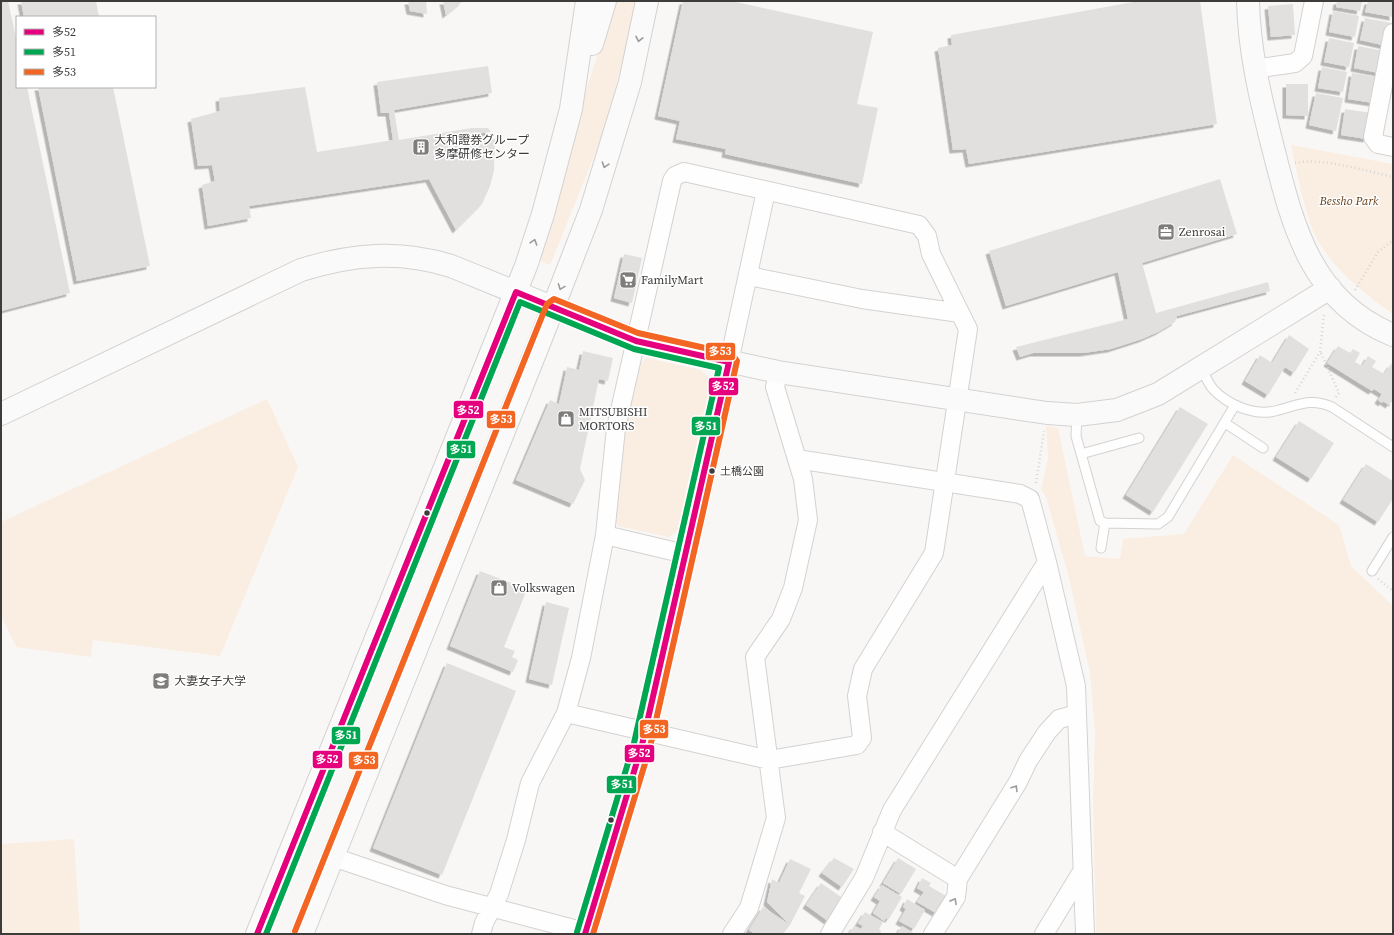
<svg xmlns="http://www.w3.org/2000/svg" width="1394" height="935" viewBox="0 0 1394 935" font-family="'Source Serif 4','Noto Sans JP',serif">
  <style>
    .green { fill: #faede1 }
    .building { fill: #e2e0df; filter: url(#shadow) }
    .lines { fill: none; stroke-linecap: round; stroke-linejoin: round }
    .lane-casing { stroke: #d4d2d1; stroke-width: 11 }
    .street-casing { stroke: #d4d2d1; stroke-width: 20 }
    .secondary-casing { stroke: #d4d2d1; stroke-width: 24 }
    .path { stroke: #d6d6d6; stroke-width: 2.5; stroke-dasharray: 1 3; stroke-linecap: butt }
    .lane { stroke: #fefefe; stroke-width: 9 }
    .street { stroke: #fefefe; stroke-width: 18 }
    .secondary { stroke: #fafafa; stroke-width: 22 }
    .bus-1-casing { stroke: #fff; stroke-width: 9 }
    .bus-2-casing { stroke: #fff; stroke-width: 9 }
    .bus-3-casing { stroke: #fff; stroke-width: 9 }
    .bus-1 { stroke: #e5007d; stroke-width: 6 }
    .bus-2 { stroke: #00a651; stroke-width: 6 }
    .bus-3 { stroke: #f26522; stroke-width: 6 }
    .oneway { stroke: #9c9b9a }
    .oneway2 { stroke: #9e9d9c }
    .bus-dot { fill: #3e3c3b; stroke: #fff; stroke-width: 1.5 }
    .labels { text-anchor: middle; stroke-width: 3; stroke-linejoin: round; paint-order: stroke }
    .bus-label { font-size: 11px; fill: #3e3c3b; stroke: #fff; text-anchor: start }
    .poi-label { font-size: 12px; fill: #3e3c3b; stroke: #fff; text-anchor: start }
    .park-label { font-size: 12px; font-style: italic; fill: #643d16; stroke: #fff }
    .line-badge { stroke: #fff; stroke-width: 1.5 }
    .badge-label { font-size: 11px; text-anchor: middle; font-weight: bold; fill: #fff }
  </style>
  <defs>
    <filter id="shadow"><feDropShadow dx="-3.5" dy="3.5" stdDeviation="0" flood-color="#0004"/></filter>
  </defs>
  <rect width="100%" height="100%" fill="#f9f7f5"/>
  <path class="green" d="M615 1H637L624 56 601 139 550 265 540 261 559 195 578 115Z
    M1291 145 1393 164V314C1363 293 1326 264 1312 228 1302 201 1297 172 1291 145Z
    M647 358 701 370 711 380 677 531 669 537 618 526 612 517 622 441 638 365Z
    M267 399 298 467 220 656 93 640 91 657 16 647 1 615V522Z
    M1046 426 1058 428 1085 556 1120 559 1123 539 1184 534 1233 455 1339 525 1351 566 1393 606V934H1096L1093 799 1095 733 1090 673 1069 578 1046 497 1041 490 1048 458Z
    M74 839 80 934H1V844Z"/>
  <path class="building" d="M1 1H8L17 42V87H27L70 293 1 311Z
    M21 1H96L99 17H24Z
    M408 1H426L427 14 410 11Z
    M443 1H463L446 15Z
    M683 1H731L873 32 857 104 878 108 862 184 725 154 726 149 676 139 680 121 658 116Z
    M1139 1H1200L1217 124 969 164 966 149 953 150 938 48 952 45 951 35Z
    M1337 1H1362L1360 11 1336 7Z
    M1368 1H1393V17L1365 12Z
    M1293 4 1295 35 1271 37 1268 6Z
    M1333 11 1359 16 1355 37 1329 32Z
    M1365 18 1392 23 1387 46 1360 40Z
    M1329 38 1354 43 1349 67 1324 62Z
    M1358 46 1384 51 1379 73 1354 68Z
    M488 66 492 93 394 110 399 140 472 128H488L491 132 475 134 476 142 495 139 494 171 490 186 482 204 456 230 429 179 249 206 251 218 208 226 202 185 215 181 212 165 198 166 191 119 220 111 219 98 305 87 317 152 393 140 389 113H381L377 82Z
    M1322 67 1347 72 1343 92 1318 88Z
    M1352 73 1378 77 1374 103 1348 99Z
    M1286 84H1308V116L1286 115Z
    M38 87H113L150 266 77 281Z
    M1316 93 1343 98 1336 131 1309 125Z
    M1345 109 1372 113 1367 139 1341 135Z
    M1220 179 1237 234 1142 263 1156 313 1268 282 1270 291 1177 316 1175 322 1158 332 1142 339 1111 349 1083 353H1033L1020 357 1016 347 1128 319 1118 272 1006 306 989 251Z
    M624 254 642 258 632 303 614 298Z
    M1289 335 1309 349 1294 373 1285 367 1268 395 1245 381 1260 355 1272 363Z
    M1338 346 1350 353 1353 349 1360 353 1355 362 1362 366 1368 356 1376 361 1372 367 1384 374 1391 364 1393 365V403L1391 402 1389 405 1383 401 1382 403 1378 400 1382 394 1374 389 1372 391 1327 363Z
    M583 351 613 358 608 381 599 379 580 469 585 480 573 504 516 480 550 400 559 404 567 367 579 370Z
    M1180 407 1208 424 1153 512 1126 495Z
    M1299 421 1334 443 1311 479 1276 457Z
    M1366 464 1393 481V499L1378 522 1343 500Z
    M480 571 527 589 504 647 515 651 512 657 518 660 513 672 450 646Z
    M546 602 569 608 552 685 529 679Z
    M447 663 516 691 442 875 373 848Z
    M834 858 854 869 842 887 822 873Z
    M898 858 916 869 901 894 883 883Z
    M790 859 811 869 799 893 805 896 790 925 767 902 772 879 779 883Z
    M922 878 931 883 929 886 946 896 936 913 917 902 924 892 917 888Z
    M821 883 841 897 828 921 806 905Z
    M882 885 902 897 889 919 886 918 884 921 873 913 880 901 874 897Z
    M907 899 925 910 914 929 899 921 906 909 903 907Z
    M763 907 790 925 783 934H755L749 930Z
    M865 912 883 922 879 929 881 931 880 934H849L854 926 861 929 863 926 858 923Z
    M902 926 915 934H897Z"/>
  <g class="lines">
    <g class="lane-casing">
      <path id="lane" d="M1201 368C1205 375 1208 383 1213 389 1228 405 1254 416 1275 411 1297 406 1309 397 1332 407L1393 447
        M1077 415 1076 436 1100 521 1105 523 1158 524 1168 517 1235 405
        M1225 423 1263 448
        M1081 454 1139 438
        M1101 548 1105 523
        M1372 571 1393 537"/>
    </g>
    <g class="street-casing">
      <path id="street" d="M1393 33 1373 137 1378 144 1393 147
        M1254 69 1295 63 1303 56 1314 1
        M749 276 862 299 960 313
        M729 362 766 191
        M797 459 1020 494 1030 499 1047 562 1076 686 1085 934
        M605 535 685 554
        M882 832 958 879
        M333 857 445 895 585 932
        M481 934 484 923 499 894 516 840 530 783 566 713 581 658 605 535 616 428 672 181 675 176 684 172 919 225 927 236 931 254 968 329 934 553 863 669 857 696 862 738 857 745 769 760 566 713
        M732 934 749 908 776 818 755 657 781 619 793 588 808 520 803 479 775 387 778 372
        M830 934 864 878 892 810 1047 562
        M933 934 956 897 958 879 1018 782 1028 761 1047 732 1059 719 1077 714
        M1044 934 1083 870"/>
    </g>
    <g class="secondary-casing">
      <path id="secondary" d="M1248 1C1249 50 1260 96 1272 144 1292 222 1309 301 1393 335
        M592 44 605 1
        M1 414 301 270C352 254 400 250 451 266L594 324 646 343 778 372 1047 413 1077 415 1117 410 1158 394 1330 288
        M257 934 526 266 543 214 571 109 587 1
        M302 934 542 336 591 210 630 82 647 1
        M585 934 642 745 729 362"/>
    </g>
    <path class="path" d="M1295 163C1321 157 1366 171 1393 177
      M1355 290 1378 252 1393 240
      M1321 353 1339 393 1336 397
      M1295 393 1320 352 1324 314
      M1036 483 1044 431
      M1378 579 1393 591"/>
    <use href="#lane" class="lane"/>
    <use href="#street" class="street"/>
    <use href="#secondary" class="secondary"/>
    <g class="bus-1-casing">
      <path id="bus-1" d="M257 934 516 292 636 341 729 362 642 745 585 934"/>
    </g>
    <g class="bus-2-casing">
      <path id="bus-2" d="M266 934 520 302 634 349 719 368 634 743 577 932"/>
    </g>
    <g class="bus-3-casing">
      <path id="bus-3" d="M295 931 547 304 554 299 638 333 732 354 737 361 650 747 593 934"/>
    </g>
    <use href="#bus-1" class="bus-1"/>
    <use href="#bus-2" class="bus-2"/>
    <use href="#bus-3" class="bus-3"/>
  </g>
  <defs><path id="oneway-chevron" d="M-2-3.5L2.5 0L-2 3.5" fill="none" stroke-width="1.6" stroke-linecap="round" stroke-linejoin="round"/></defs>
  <g class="oneway">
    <use href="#oneway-chevron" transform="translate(639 39) rotate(102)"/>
    <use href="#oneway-chevron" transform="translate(605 165) rotate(108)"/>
    <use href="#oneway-chevron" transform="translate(534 242) rotate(-72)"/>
    <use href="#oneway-chevron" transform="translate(561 287) rotate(111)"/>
  </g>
  <g class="oneway2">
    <use href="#oneway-chevron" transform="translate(1015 788) rotate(-58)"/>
    <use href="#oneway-chevron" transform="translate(954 901) rotate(-61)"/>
  </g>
  <defs>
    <g id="building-square" transform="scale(0.9)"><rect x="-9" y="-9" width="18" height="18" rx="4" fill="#7f7d7c" stroke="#fff"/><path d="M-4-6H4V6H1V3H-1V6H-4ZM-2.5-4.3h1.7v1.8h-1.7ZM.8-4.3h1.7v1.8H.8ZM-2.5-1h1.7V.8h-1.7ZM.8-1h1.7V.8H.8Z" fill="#fff"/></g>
    <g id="office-square" transform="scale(0.9)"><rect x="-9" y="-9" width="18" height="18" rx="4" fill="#7f7d7c" stroke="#fff"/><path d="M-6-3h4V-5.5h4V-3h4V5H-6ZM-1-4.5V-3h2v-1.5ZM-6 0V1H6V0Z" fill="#fff"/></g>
    <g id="supermarket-square" transform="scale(0.9)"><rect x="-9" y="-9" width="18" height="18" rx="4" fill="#7f7d7c" stroke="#fff"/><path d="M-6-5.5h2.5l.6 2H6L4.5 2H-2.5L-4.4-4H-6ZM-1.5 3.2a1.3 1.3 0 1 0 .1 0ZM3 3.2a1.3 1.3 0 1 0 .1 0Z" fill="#fff"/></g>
    <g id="shop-square" transform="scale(0.9)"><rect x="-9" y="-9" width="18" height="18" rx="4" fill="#7f7d7c" stroke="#fff"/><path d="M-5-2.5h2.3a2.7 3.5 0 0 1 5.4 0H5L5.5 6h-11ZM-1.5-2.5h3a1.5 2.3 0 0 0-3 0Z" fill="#fff"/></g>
    <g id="university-square" transform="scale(0.9)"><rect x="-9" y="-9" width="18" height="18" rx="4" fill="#7f7d7c" stroke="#fff"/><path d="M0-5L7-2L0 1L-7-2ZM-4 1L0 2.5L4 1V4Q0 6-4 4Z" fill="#fff"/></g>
  </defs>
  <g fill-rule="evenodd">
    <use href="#building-square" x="421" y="147"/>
    <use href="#office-square" x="1166" y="232"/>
    <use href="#supermarket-square" x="628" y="280"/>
    <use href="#shop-square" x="566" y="419"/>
    <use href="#shop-square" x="499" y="588"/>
    <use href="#university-square" x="161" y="681"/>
  </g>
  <g class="bus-dot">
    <circle cx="712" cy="471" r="3.5"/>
    <circle cx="427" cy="513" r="3.5"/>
    <circle cx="611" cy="820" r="3.5"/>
  </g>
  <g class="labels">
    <g class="bus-label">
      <text x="720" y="475">土橋公園</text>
    </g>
    <g class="poi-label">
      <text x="434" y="144">大和證券グループ<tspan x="434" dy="14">多摩研修センター</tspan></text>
      <text x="1179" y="236">Zenrosai</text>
      <text x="641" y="284">FamilyMart</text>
      <text x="579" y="416">MITSUBISHI<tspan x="579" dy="14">MORTORS</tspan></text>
      <text x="512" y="592">Volkswagen</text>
      <text x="174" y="685">大妻女子大学</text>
    </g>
    <g class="park-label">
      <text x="1349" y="205">Bessho Park</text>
    </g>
  </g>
  <g class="line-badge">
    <rect x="705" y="342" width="31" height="19" rx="4" fill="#f26522"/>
    <rect x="708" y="377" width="31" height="19" rx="4" fill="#e5007d"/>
    <rect x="453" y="400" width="31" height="19" rx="4" fill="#e5007d"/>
    <rect x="486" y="410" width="30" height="19" rx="4" fill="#f26522"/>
    <rect x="691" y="416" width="30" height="20" rx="4" fill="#00a651"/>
    <rect x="446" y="440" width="30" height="19" rx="4" fill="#00a651"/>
    <rect x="639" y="719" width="30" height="20" rx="4" fill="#f26522"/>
    <rect x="331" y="726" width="30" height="19" rx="4" fill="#00a651"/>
    <rect x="624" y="744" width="31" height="19" rx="4" fill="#e5007d"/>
    <rect x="312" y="750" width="31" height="19" rx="4" fill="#e5007d"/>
    <rect x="348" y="751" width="31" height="19" rx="4" fill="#f26522"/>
    <rect x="606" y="775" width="31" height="19" rx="4" fill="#00a651"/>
  </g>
  <g class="badge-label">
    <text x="720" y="355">多53</text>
    <text x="723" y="390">多52</text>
    <text x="468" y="414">多52</text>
    <text x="501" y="423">多53</text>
    <text x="706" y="430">多51</text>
    <text x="461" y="453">多51</text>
    <text x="654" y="733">多53</text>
    <text x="346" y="739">多51</text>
    <text x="639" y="757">多52</text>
    <text x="327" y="763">多52</text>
    <text x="364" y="764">多53</text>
    <text x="622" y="788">多51</text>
  </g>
  <rect width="1394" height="935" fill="none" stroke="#3e3c3b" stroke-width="4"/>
  <rect x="16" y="16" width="140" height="72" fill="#ffffff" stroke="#b2b1b1"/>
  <rect x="24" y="29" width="20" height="6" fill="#e5007d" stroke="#b2b1b1"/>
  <text x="52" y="36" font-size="12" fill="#3e3c3b">多52</text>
  <rect x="24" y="49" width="20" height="6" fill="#00a651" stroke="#b2b1b1"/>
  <text x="52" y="56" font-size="12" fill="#3e3c3b">多51</text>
  <rect x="24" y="69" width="20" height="6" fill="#f26522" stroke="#b2b1b1"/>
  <text x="52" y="76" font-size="12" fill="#3e3c3b">多53</text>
</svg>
